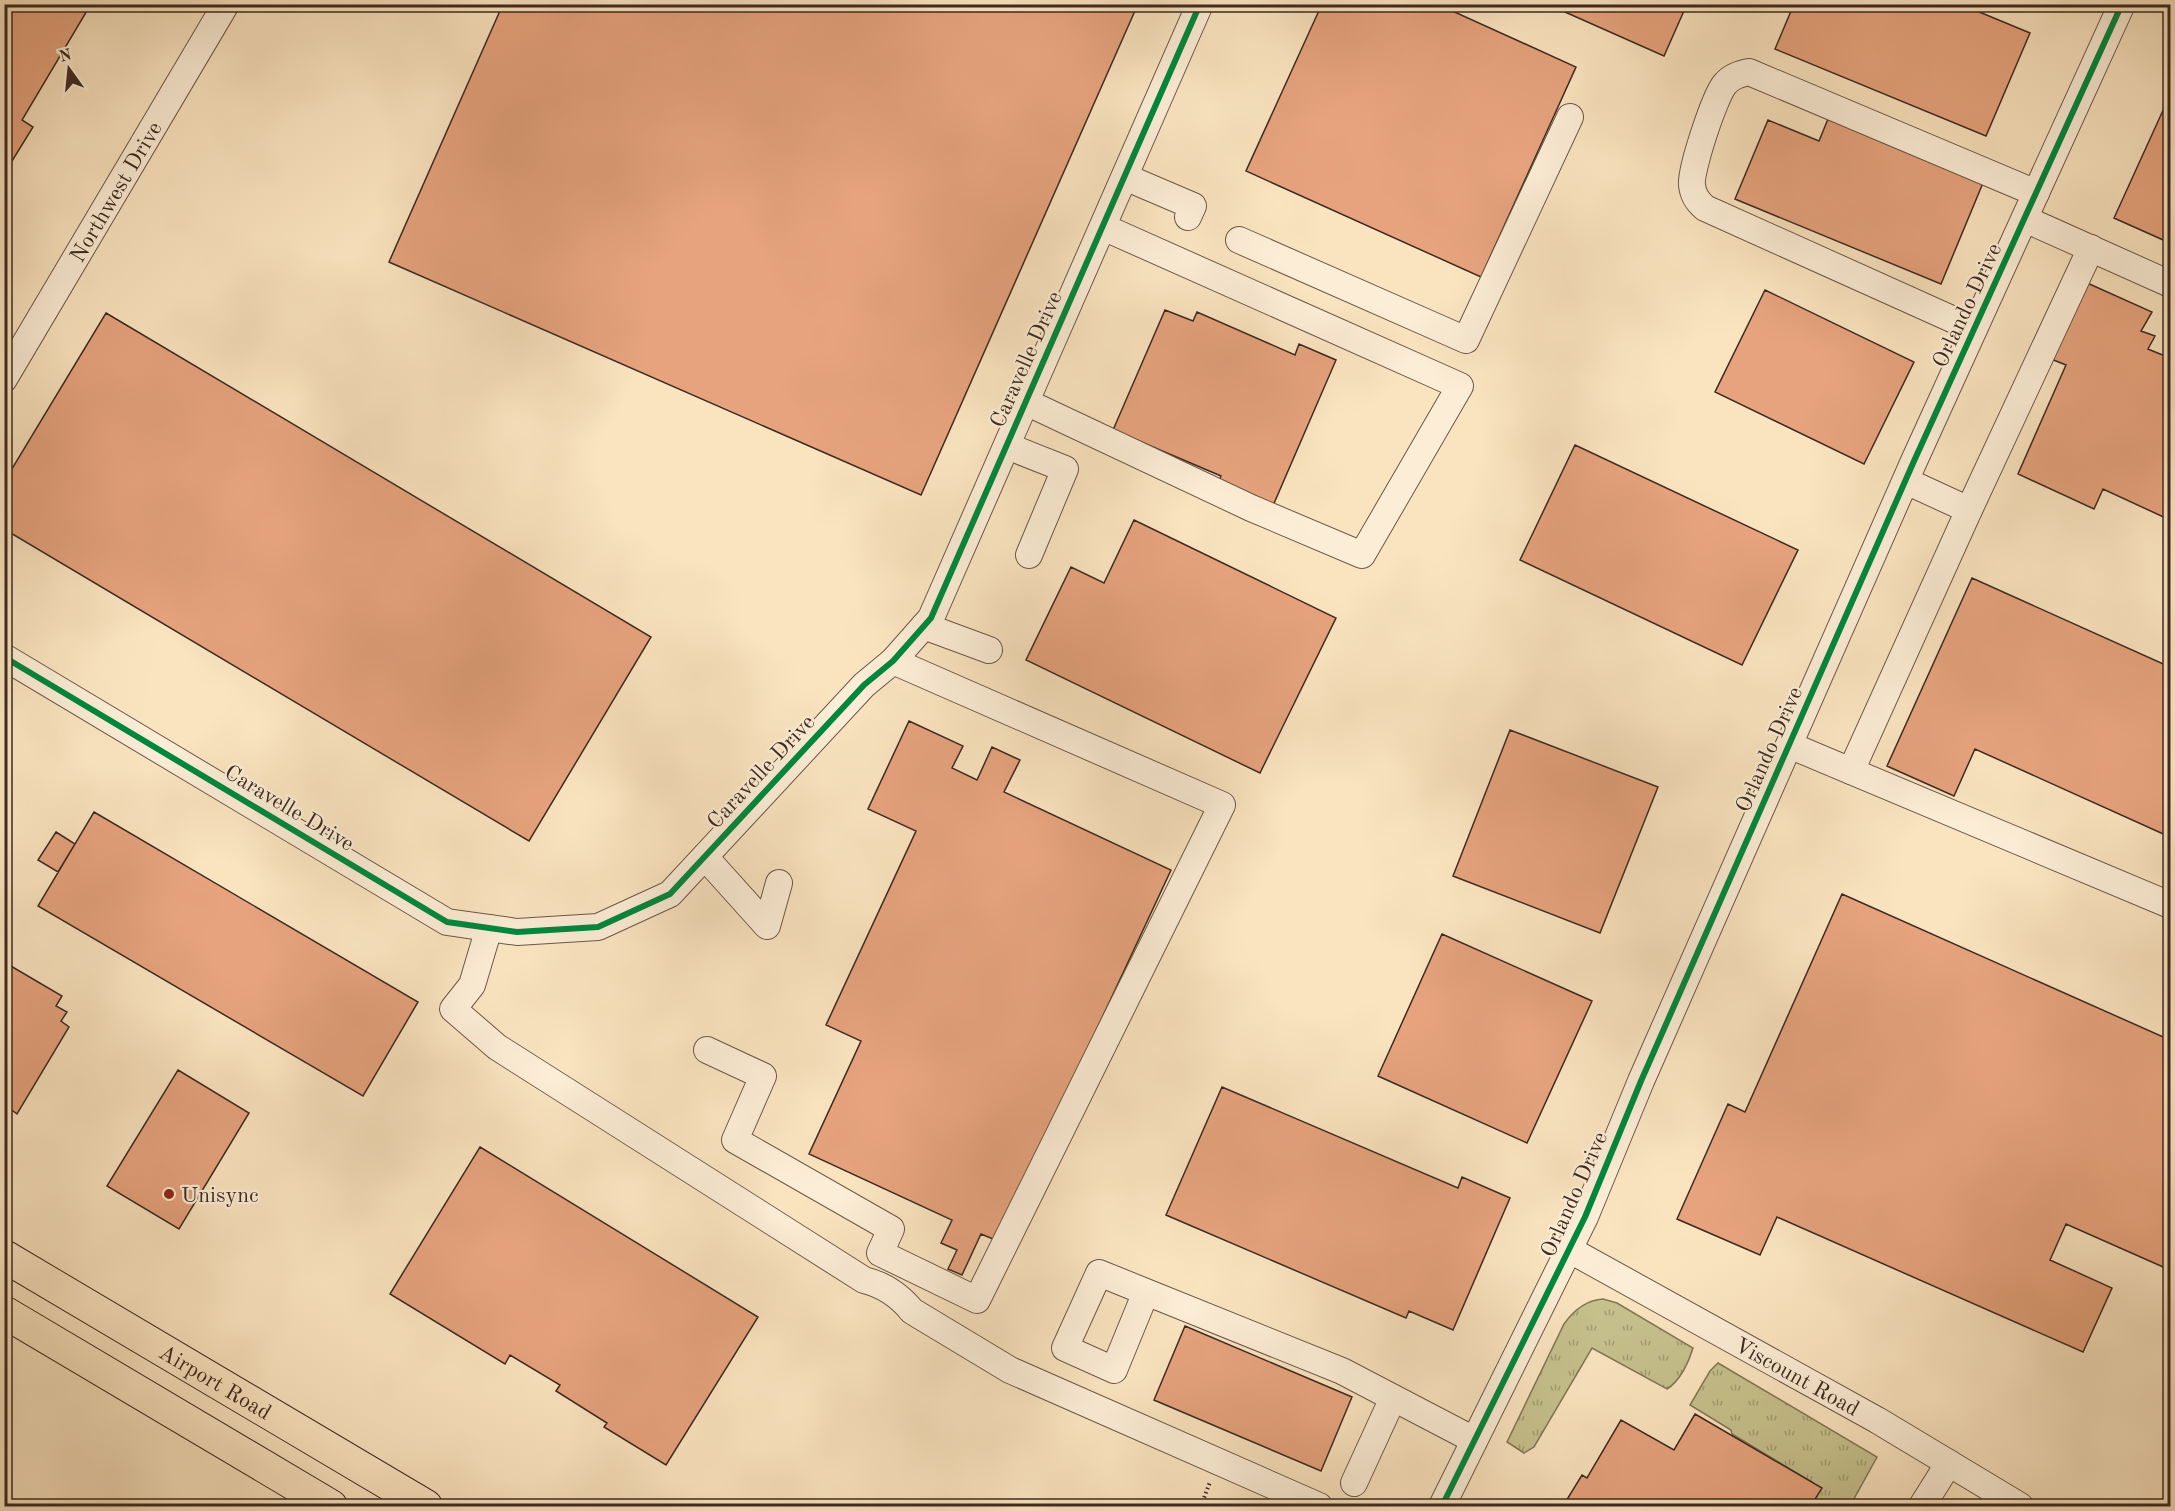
<svg xmlns="http://www.w3.org/2000/svg" width="2175" height="1511" viewBox="0 0 2175 1511" font-family="'Old Standard TT',serif">
  <style>
    .grass { fill: url(#grass-tufts); stroke: #827656; stroke-width: 1.5 }
    .building { fill: #e6a37e; stroke: #3d2a20; stroke-width: 1.5 }
    .lines { fill: none; stroke-linecap: round; stroke-linejoin: round }
    .minor-casing { stroke: #6c5848; stroke-width: 28 }
    .major-casing { stroke: #3d2a20; stroke-width: 34 }
    .path { stroke: #3d2a20; stroke-width: 4; stroke-dasharray: 1.5 3; stroke-linecap: butt }
    .minor { stroke: #fcedd6; stroke-width: 26 }
    .major { stroke: #fae4c0; stroke-width: 32 }
    .cycleway-casing { stroke: #fcedd6; stroke-width: 10 }
    .cycleway { stroke: #00873e; stroke-width: 6 }
    .poi-dot { fill: #8f2418; stroke: #fcedd6; stroke-width: 2 }
    .labels { text-anchor: middle; stroke-width: 4.5; stroke-linejoin: round; paint-order: stroke }
    .street-label { font-size: 22px; fill: #3d2a20; stroke: #fcedd6 }
    .poi-label { font-size: 22px; fill: #3d2a20; stroke: #fcedd6; text-anchor: start }
  </style>
  <defs>
    <pattern id="grass-tufts" width="24" height="20" patternUnits="userSpaceOnUse" patternTransform="scale(1.5)"><rect width="24" height="20" fill="#c6c18d"/><path d="M3 7l-1-3M5 7V3M7 7l1-3M15 17l-1-3M17 17v-4M19 17l1-3" fill="none" stroke="#a29d73"/></pattern>
  </defs>
  <rect width="100%" height="100%" fill="#fae4c0"/>
  <filter id="stains"><feTurbulence type="fractalNoise" baseFrequency=".00333" numOctaves="4"/><feColorMatrix values="0 0 0 0 .2 0 0 0 0 .09 0 0 0 0 .02 0 0 0 .5 -.17"/></filter>
  <radialGradient id="worn" r=".72"><stop offset=".6" stop-color="#630" stop-opacity="0"/><stop offset="1" stop-color="#630" stop-opacity=".3"/></radialGradient>
  <path class="grass" d="M1603 1299 1617 1303 1693 1348C1689 1362 1680 1381 1667 1389L1592 1348 1534 1447 1524 1453 1507 1442 1564 1324C1574 1310 1586 1300 1603 1299Z
    M1718 1363 1877 1457 1850 1506H1798L1812 1482 1732 1434 1731 1430 1690 1405 1710 1371Z"/>
  <path class="building" d="M4 4H91L22 120 33 127 4 174Z
    M503 4H1138L921 495 389 262Z
    M1322 4H1437L1576 67 1481 277 1246 171Z
    M1547 4H1687L1664 56Z
    M1794 4H1960L2030 33 1986 136 1775 49Z
    M2170 95V243L2114 218Z
    M1828 119 1983 183 1941 284 1735 199 1768 120 1819 141Z
    M2085 282 2152 312 2141 331 2155 336 2148 349 2170 358V520L2103 489 2094 509 2018 474 2066 365 2051 359Z
    M1765 290 1914 362 1864 464 1715 392Z
    M1165 310 1193 321 1197 312 1295 355 1299 344 1336 360 1272 508 1217 484 1221 476 1113 430Z
    M106 313 651 637 529 841 4 529V482Z
    M1575 445 1798 550 1742 665 1520 560Z
    M1134 520 1336 618 1260 773 1026 660 1071 567 1104 583Z
    M1972 578 2170 667V837L1975 749 1954 796 1887 766Z
    M909 721 963 746 952 768 977 780 992 747 1020 760 1004 792 1171 870 998 1241 981 1234 962 1275 948 1269 957 1250 941 1243 952 1220 809 1154 861 1041 826 1025 916 831 868 809Z
    M1510 730 1658 787 1600 933 1453 876Z
    M94 812 418 1002 363 1096 38 906Z
    M56 832 75 844 58 872 38 860Z
    M1842 894 2170 1040V1270L2066 1224 2050 1260 2112 1288 2083 1352 1777 1217 1760 1255 1677 1219 1728 1104 1745 1112Z
    M1442 934 1592 1001 1527 1143 1378 1076Z
    M4 962 62 996 56 1006 67 1012 61 1021 69 1027 17 1114 9 1108 4 1115Z
    M178 1070 249 1113 179 1229 107 1186Z
    M1222 1087 1458 1188 1462 1177 1510 1198 1453 1330 1409 1311 1406 1318 1166 1215Z
    M480 1147 758 1317 666 1465 604 1427 607 1423 556 1391 560 1385 510 1355 505 1364 390 1294Z
    M1185 1326 1352 1397 1321 1471 1154 1400Z
    M1695 1414 1822 1488 1811 1506H1563L1582 1475 1587 1478 1621 1420 1674 1450Z"/>
  <g class="lines">
    <g class="minor-casing">
      <g id="minor">
        <path d="M1125 177 1193 206 1188 217"/>
        <path d="M2025 219 2170 284"/>
        <path d="M1239 240 1466 340 1570 117"/>
        <path d="M1974 329 1705 208C1697 201 1693 195 1692 185 1690 171 1715 95 1725 84 1732 76 1740 74 1749 72L2036 193"/>
        <path id="s1" d="M4 379 226 4"/>
        <path d="M1026 402 1251 508 1362 555 1460 386 1103 227"/>
        <path d="M1007 446 1065 469 1029 555"/>
        <path d="M1906 481 1969 510 2091 248"/>
        <path d="M924 626 989 650"/>
        <path d="M4 657 447 922 517 932 598 927 670 894 864 685 893 661 931 618 1200 4"/>
        <path d="M1789 745 2170 905"/>
        <path d="M1851 771 1969 510"/>
        <path d="M705 857 767 926 779 883"/>
        <path d="M489 928 472 985 453 1009 497 1047 864 1280C884 1285 899 1295 912 1311L1010 1370 1319 1506"/>
        <path d="M707 1050 763 1076 735 1140 891 1229 880 1253 977 1300 1222 805 893 661"/>
        <path id="s2" d="M1570 1250 1877 1420 2020 1506"/>
        <path d="M1146 1292 1099 1273 1065 1348 1114 1370 1146 1292 1342 1371 1474 1440"/>
        <path d="M1354 1483 1393 1398"/>
        <path d="M1442 1506 1585 1217 1641 1081 1914 461 2122 4"/>
        <path d="M1922 1506 1949 1463"/>
      </g>
    </g>
    <g class="major-casing">
      <g id="major">
        <path id="s3" d="M4 1256 426 1506"/>
        <path d="M4 1312 331 1506"/>
      </g>
    </g>
    <path class="path" d="M1201 1506 1210 1482"/>
    <use href="#minor" class="minor"/>
    <use href="#major" class="major"/>
    <g class="cycleway-casing">
      <path id="cycleway" d="M4 657 447 922 517 932 598 927 670 894 864 685 893 661 931 618 1200 4
        M1442 1506 1585 1217 1641 1081 1914 461 2122 4"/>
    </g>
    <use href="#cycleway" class="cycleway"/>
  </g>
  <circle class="poi-dot" cx="169" cy="1194" r="6"/>
  <g class="labels">
    <g class="street-label">
      <text dy="8" stroke="none"><textPath href="#s1" startOffset="218">Northwest Drive</textPath></text>
      <text transform="translate(1966 305) rotate(-65)" y="8">Orlando Drive</text>
      <text transform="translate(1025 359) rotate(-66)" y="8">Caravelle Drive</text>
      <text transform="translate(1768 749) rotate(-66)" y="8">Orlando Drive</text>
      <text transform="translate(760 771) rotate(-47)" y="8">Caravelle Drive</text>
      <text transform="translate(290 807) rotate(31)" y="8">Caravelle Drive</text>
      <text transform="translate(1573 1194) rotate(-66)" y="8">Orlando Drive</text>
      <text dy="8" stroke="none"><textPath href="#s2" startOffset="260">Viscount Road</textPath></text>
      <text dy="8" stroke="none"><textPath href="#s3" startOffset="246">Airport Road</textPath></text>
    </g>
    <g class="poi-label">
      <text x="181" y="1202">Unisync</text>
    </g>
  </g>
  <rect width="2175" height="1511" fill="none" stroke="#fae4c0" stroke-width="24"/>
  <rect x="6" y="6" width="2163" height="1499" fill="none" stroke="#3d2a20" stroke-width="3"/>
  <rect x="12" y="12" width="2151" height="1487" fill="none" stroke="#3d2a20" stroke-width="1.5"/>
  <g transform="translate(69 69) rotate(345)" stroke="#fcedd6" stroke-width="4.5" paint-order="stroke">
  <path d="M0-4.5L10 22L0 15L-10 22Z" fill="#3d2a20"/>
  <text y="-9" font-size="16" font-weight="bold" text-anchor="middle" fill="#3d2a20">N</text>
  </g>
  <rect width="100%" height="100%" filter="url(#stains)"/>
  <rect width="100%" height="100%" fill="url(#worn)"/>
</svg>
